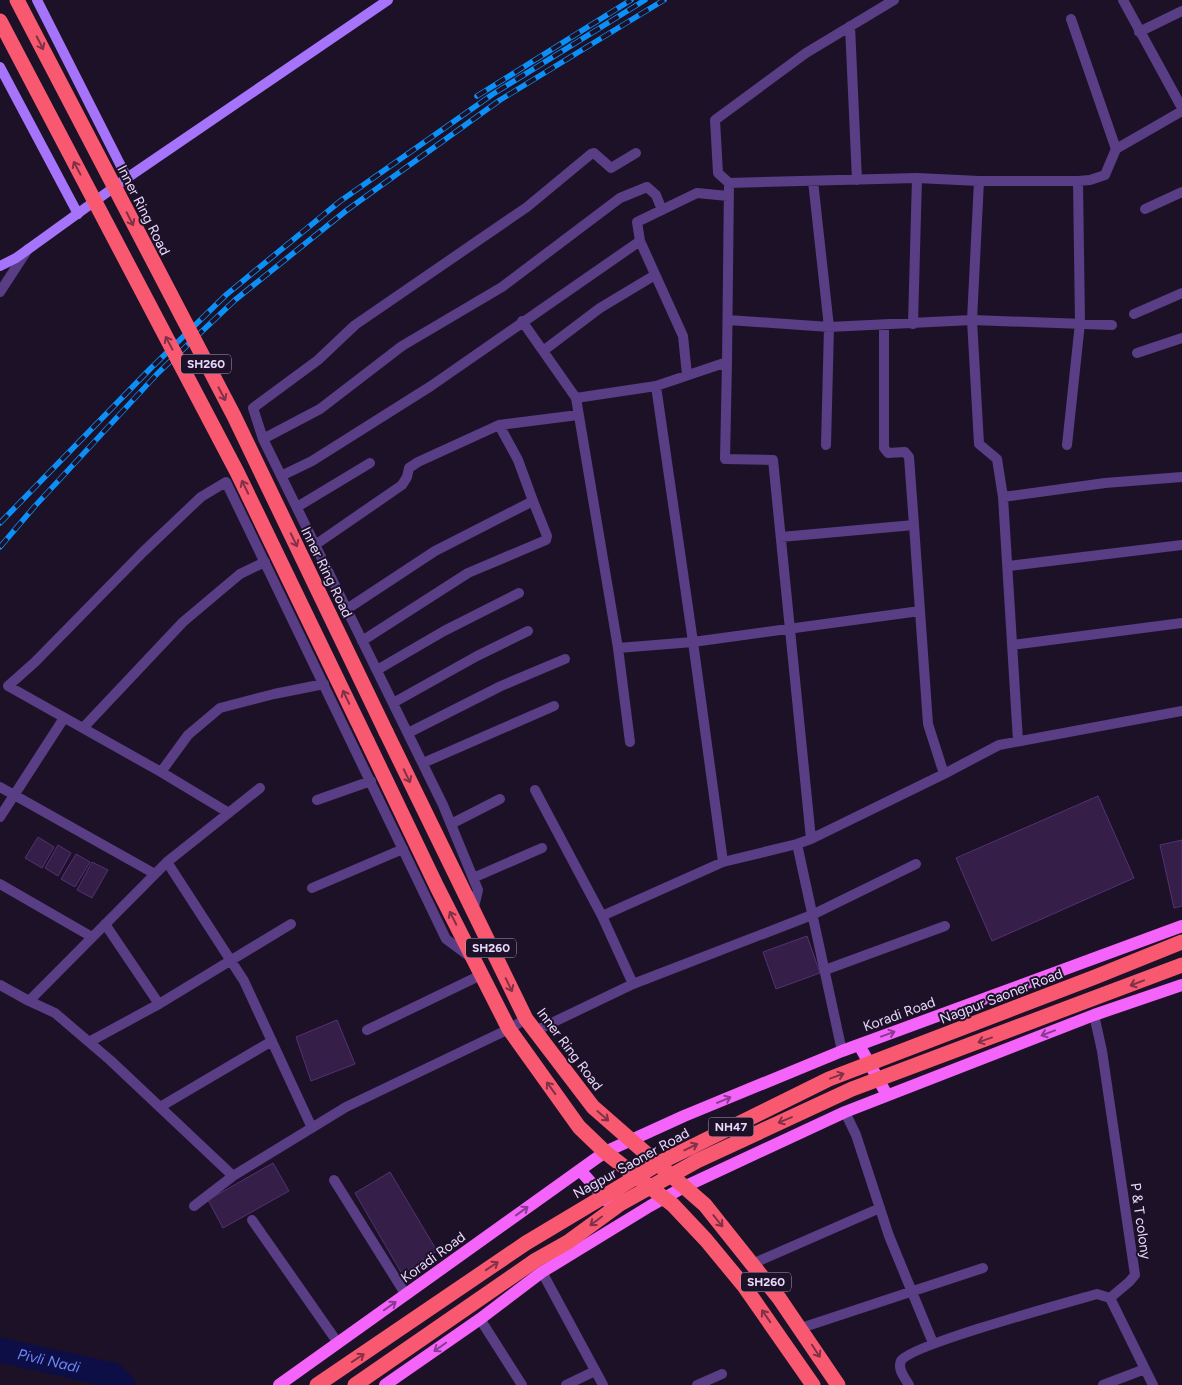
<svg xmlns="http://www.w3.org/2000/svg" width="1182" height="1385" viewBox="0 0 1182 1385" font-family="Figtree,sans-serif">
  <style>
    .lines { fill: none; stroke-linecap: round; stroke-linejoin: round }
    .river { stroke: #0d0e46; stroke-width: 25 }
    .building { fill: #351e48; stroke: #543174 }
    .street { stroke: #593e85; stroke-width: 10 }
    .secondary { stroke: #a574fa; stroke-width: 10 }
    .primary { stroke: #f464fa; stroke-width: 12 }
    .highway { stroke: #f95970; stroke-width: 15 }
    .rail-casing { stroke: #0c90f7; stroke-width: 5.5 }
    .rail { stroke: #1d1128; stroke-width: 4; stroke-dasharray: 11; stroke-linecap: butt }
    .highway-bridge { stroke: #f95970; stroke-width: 15 }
    .oneway { stroke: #803148 }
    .oneway2 { stroke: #883a91 }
    .labels { text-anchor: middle; stroke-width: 4; stroke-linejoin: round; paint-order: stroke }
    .shield { fill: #1d1128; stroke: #ac9dbe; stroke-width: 1 }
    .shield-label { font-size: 12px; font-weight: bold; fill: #ead9fe }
    .street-label { font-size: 14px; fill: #ead9fe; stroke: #1d1128 }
    .water-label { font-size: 15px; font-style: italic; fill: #6b88fa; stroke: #1d1128 }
  </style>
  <rect width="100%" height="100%" fill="#1d1128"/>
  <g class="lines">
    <path class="river" id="s1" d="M0 1350 112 1375 123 1385"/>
  </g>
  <path class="building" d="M1098 796 1134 878 992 941 956 858Z
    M38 837 54 847 42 868 25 858Z
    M1182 840V906L1174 908 1160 845Z
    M58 845 71 853 58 876 45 868Z
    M76 854 90 862 75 887 61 879Z
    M92 862 108 870 92 898 77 890Z
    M807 936 820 973 776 989 763 952Z
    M337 1020 355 1064 311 1081 296 1037Z
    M273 1163 289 1191 223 1228 208 1200Z
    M390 1172 437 1251 402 1274 355 1193Z"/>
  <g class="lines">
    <path class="street" d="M1123 0 1182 108
      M1071 19 1116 149
      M850 26 857 180
      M1139 32 1182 11
      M813 181 829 327 826 445
      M979 181 972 320 979 444 997 459 1003 497 1018 741
      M729 183 718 173 715 120 806 53 894 0
      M1145 209 1182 192
      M0 292 28 249
      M1134 314 1182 293
      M728 320 829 327 972 320 1112 325
      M522 321 576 398
      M913 324 917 178
      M884 325V448L888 453 905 452 909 457 914 525
      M543 351 600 308 655 275
      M1137 353 1182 338
      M727 362 725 459 773 460 811 839
      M687 375 683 336 640 241 637 222 697 193 728 196
      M656 386 576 398 618 648 693 642 723 862
      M499 425 518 460 533 501
      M263 439 320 409 402 346 502 287 620 198 647 187 656 195 662 210
      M1067 445 1080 323 1078 181
      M281 476 312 461 431 386 640 241
      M1003 497 1105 483 1182 477
      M297 507 370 463
      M781 537 914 525 920 611
      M315 545 402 485 407 477 409 468 418 462 499 425 578 415
      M1009 566 1182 545
      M347 609 435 551 533 501 547 536 546 540 468 573 362 641
      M1012 645 1182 623
      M618 648 630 742
      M377 670 444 631 519 593
      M393 703 477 656 528 631
      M83 728 183 622 240 574 265 562
      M408 733 501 686 565 659
      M423 763 554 706
      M161 772 188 735 220 708 274 694 324 684
      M944 774 928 724 920 611 693 642 656 386 727 362 729 183 917 178 979 181H1078L1090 180 1105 175 1116 149 1182 111
      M0 787 155 874
      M535 790 602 916 633 984
      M317 800 371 781
      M229 813 161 772 8 686 35 662 143 552 201 497 226 482 446 939 469 956
      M0 817 64 718
      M451 824 500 799
      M797 844 842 1051
      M167 862 244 981 312 1128
      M473 878 542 848
      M0 884 92 937
      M312 888 403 849
      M473 911 478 890 443 805 263 439 253 408 318 360 355 325 527 207 591 154 594 153 611 168 636 153
      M602 916 723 862 797 844 811 839 944 774 999 745 1182 711
      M105 924 159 1004
      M825 970 945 926
      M0 985 29 1001 167 862 260 788
      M29 1001 55 1013 110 1060 233 1176
      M1094 1015 1102 1051 1135 1275 1129 1282 1110 1298 1145 1369 1103 1385
      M367 1030 481 975
      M535 1031 633 984 812 915 916 864
      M89 1042 159 1004 291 924
      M160 1107 272 1041
      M845 1112 856 1135 889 1236 933 1343
      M334 1180 406 1295
      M194 1206 233 1176 346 1107 509 1029 526 1019
      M252 1220 338 1343
      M752 1264 880 1208
      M542 1272 603 1385
      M480 1319 522 1385
      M801 1328 983 1268
      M1145 1369 1153 1385
      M566 1385 595 1371
      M697 1385 722 1374
      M909 1385C905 1378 897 1369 901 1361 910 1345 1069 1302 1097 1294L1110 1298"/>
    <path class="secondary" d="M37 0 127 178
      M0 67 78 214
      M0 266 16 258 127 178 388 0"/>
    <path class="primary" d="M859 1045 887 1095
      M580 1170 610 1204
      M279 1385 605 1152 684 1116 842 1051 1182 926
      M385 1385 480 1319 542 1272 650 1206 684 1187 845 1112 1094 1015 1182 985"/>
    <path class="highway" d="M386 732 526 1019 593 1107 705 1205 779 1298 838 1385
      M367 741 437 887 509 1029 579 1127 605 1152 673 1205 706 1240 744 1286 813 1385"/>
    <g class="rail-casing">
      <path id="rail" d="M477 96 631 0
        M0 523 150 369 227 294 339 202 493 94 645 0
        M0 547 35 506 158 373 235 300 347 210 500 100 664 0"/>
    </g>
    <use href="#rail" class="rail"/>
    <path class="highway-bridge" d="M17 0 234 416 386 732
      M0 21 237 472 367 741
      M317 1385 526 1243 663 1161 829 1079 1095 977 1182 942
      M355 1385 536 1260 568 1242 620 1204 697 1161 852 1089 1182 965"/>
  </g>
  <defs><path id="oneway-shaft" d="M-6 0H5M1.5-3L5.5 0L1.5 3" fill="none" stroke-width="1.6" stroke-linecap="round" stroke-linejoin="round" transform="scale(1.25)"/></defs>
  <g class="oneway">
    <use href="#oneway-shaft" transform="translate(40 43) rotate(63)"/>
    <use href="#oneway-shaft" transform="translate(77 168) rotate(-118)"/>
    <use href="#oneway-shaft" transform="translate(130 219) rotate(63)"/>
    <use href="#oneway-shaft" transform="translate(169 343) rotate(-118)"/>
    <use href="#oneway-shaft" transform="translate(222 394) rotate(62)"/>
    <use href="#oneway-shaft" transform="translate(245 487) rotate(-116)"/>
    <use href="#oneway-shaft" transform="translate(294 540) rotate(64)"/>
    <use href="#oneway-shaft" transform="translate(346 697) rotate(-116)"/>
    <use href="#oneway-shaft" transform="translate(407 776) rotate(64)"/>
    <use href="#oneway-shaft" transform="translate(453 918) rotate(-117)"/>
    <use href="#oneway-shaft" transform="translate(1137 983) rotate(159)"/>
    <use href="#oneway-shaft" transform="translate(509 985) rotate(64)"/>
    <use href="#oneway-shaft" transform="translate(985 1040) rotate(160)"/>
    <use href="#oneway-shaft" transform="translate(837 1076) rotate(-20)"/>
    <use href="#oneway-shaft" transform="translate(551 1088) rotate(-126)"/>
    <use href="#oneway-shaft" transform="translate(603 1116) rotate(41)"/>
    <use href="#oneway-shaft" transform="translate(785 1120) rotate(157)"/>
    <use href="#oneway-shaft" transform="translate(691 1147) rotate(-26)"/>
    <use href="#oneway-shaft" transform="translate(596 1221) rotate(143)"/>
    <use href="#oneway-shaft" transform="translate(718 1221) rotate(51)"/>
    <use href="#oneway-shaft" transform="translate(492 1266) rotate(-34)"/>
    <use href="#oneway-shaft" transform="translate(766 1316) rotate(-125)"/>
    <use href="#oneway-shaft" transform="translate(816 1351) rotate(57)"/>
    <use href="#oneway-shaft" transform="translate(358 1358) rotate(-34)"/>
  </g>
  <g class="oneway2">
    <use href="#oneway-shaft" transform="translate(1048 1033) rotate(159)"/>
    <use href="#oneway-shaft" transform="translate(888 1034) rotate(-20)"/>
    <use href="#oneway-shaft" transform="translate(724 1100) rotate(-23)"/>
    <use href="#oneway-shaft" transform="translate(522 1211) rotate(-36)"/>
    <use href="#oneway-shaft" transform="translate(390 1306) rotate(-35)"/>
    <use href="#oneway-shaft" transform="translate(440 1347) rotate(145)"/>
  </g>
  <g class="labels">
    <g class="shield">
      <rect x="181" y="354.5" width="50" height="19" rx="4"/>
      <rect x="466" y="938.5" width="50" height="19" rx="4"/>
      <rect x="708.5" y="1117.5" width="45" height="19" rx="4"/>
      <rect x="741" y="1272.5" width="50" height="19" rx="4"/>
    </g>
    <g class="shield-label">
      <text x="206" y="368">SH260</text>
      <text x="491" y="952">SH260</text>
      <text x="731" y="1131">NH47</text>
      <text x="766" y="1286">SH260</text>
    </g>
    <g class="street-label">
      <text transform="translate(144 210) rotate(63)" y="5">Inner Ring Road</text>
      <text transform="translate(327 572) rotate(64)" y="5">Inner Ring Road</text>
      <text transform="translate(1001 996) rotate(-21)" y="5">Nagpur Saoner Road</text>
      <text transform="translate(899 1014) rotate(-20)" y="5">Koradi Road</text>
      <text transform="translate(570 1049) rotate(53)" y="5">Inner Ring Road</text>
      <text transform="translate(631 1163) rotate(-29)" y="5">Nagpur Saoner Road</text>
      <text transform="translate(1141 1221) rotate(82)" y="5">P &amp; T colony</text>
      <text transform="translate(433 1257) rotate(-36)" y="5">Koradi Road</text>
    </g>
    <g class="water-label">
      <text dy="5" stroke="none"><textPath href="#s1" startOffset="50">Pivli Nadi</textPath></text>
    </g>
  </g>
</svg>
